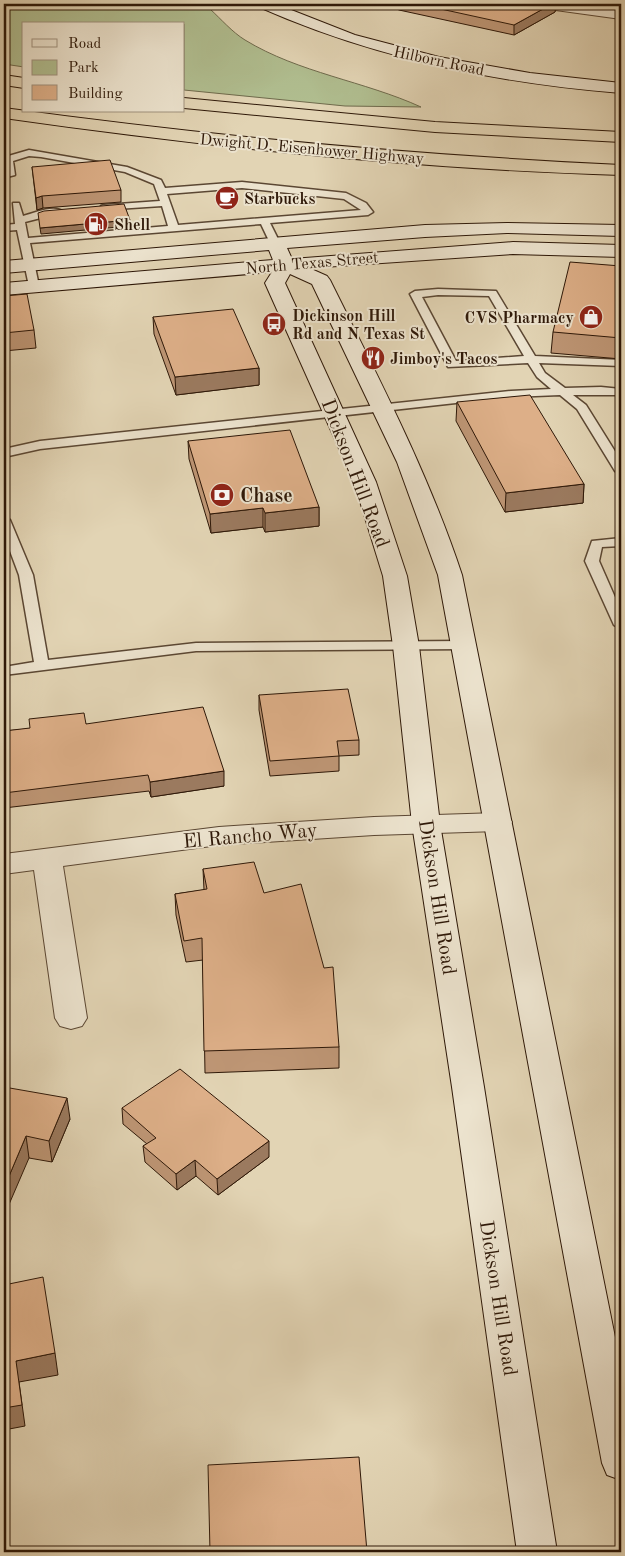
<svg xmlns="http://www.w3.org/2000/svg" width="625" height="1556" viewBox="0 0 625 1556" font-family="'Old Standard TT',serif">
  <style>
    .green { fill: #b0bd8f; stroke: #6f6a4c }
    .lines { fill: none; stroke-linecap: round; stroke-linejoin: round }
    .lane-casing { stroke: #5b4733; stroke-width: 3 }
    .street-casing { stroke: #5b4733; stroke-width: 2 }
    .secondary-casing { stroke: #2e1808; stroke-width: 2 }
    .highway-casing { stroke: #2e1808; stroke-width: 2 }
    .lane { fill: #ece3ce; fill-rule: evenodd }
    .street { fill: #ece3ce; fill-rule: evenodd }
    .secondary { fill: #ece3ce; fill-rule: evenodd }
    .highway { fill: #e2d4b4; fill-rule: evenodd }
    .wall { fill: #be9675; stroke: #2e1808 }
    .shaded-wall { fill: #9b7a5f; stroke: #2e1808 }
    .building { fill: #ddaf88; stroke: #2e1808 }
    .labels { text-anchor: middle; stroke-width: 4; stroke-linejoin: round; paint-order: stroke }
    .far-street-label { font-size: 16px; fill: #2e1808; stroke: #ece3ce }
    .far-poi-label { font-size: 16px; font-weight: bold; fill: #2e1808; stroke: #ece3ce; text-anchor: start }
    .street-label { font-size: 20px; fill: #2e1808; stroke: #ece3ce }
    .poi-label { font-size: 20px; font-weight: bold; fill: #2e1808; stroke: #ece3ce; text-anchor: start }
  </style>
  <rect width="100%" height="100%" fill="#e2d4b4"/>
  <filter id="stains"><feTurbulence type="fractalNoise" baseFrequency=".004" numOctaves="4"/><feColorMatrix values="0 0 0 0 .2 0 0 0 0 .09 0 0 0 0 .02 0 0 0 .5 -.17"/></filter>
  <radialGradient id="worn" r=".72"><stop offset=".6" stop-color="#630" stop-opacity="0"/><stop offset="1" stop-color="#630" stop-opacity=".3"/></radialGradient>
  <path class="green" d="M4 4H216L210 9C221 19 232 32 245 40 299 73 364 81 421 107L345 106 184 90V24H24V67L4 64Z"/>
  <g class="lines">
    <g class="lane-casing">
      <path id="lane" d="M29 150 127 167 161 180 165 188 242 182 346 193 366 203 373 212 368 215 270 223 280 243 275 246 270 243 261 224 30 243 39 286 34 289 29 286 17 230 4 231V225L15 224 13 203H19L23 216C35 213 54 204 64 212L25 222 28 238 168 226 162 206 101 210V206L104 205 160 201 154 184 125 172 41 157 29 156 13 161 15 175 7 177 5 157ZM242 188 344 199 361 210 178 225 167 194Z
        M438 289 496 291 535 356 621 360V366L539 363 545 373 565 388 601 387 621 389V395H573L586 405 621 461V475L615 471 577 409 560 395 511 397 40 449 4 457V449L40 441 511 391 551 389 537 377 528 363 448 367 410 294 415 291ZM438 295 489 296 524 356 456 361 422 297Z
        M4 516 10 520 33 575 48 660 196 643 465 641 472 645 465 649 196 651 4 675V667L34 662 19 575 4 535Z
        M621 538V546L602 547 599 561 621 611V629L614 625 585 561 592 541Z"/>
    </g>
    <g class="street-casing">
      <path id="street" d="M534 4H571L621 11V19L541 8Z
        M498 813 508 816 512 822 508 828 498 831 374 835 219 845 63 866 87 1018 82 1026 71 1029 60 1026 55 1018 34 870 4 874V854L219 827 374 817Z"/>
    </g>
    <g class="secondary-casing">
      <path id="secondary" d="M257 4H276L355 35 439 57 530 73 621 83V93C496 83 374 58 259 7Z
        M507 223 621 225V236L507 233 425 237 287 248 292 259 513 242 621 245V257L513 254 309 268 327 276 330 280C378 377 428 472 462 575L621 1367V1480L607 1475 602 1463 438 575 397 462 312 284 290 274 285 283 376 482 407 576 419 646 440 824 484 1087 557 1552H517L452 1087 412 824 393 646 383 576 354 482 265 283 272 272 4 295V283L273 260 269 250 4 273V261L425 225Z"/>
    </g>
    <g class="highway-casing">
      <path id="highway" d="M4 75 24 78V88L4 85Z
        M184 98 435 122 621 132V142L435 132 184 108Z
        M4 108C208 136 414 155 621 165V175C415 169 208 147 4 118Z"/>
    </g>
    <use href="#lane" class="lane"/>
    <use href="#street" class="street"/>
    <use href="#secondary" class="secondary"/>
    <use href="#highway" class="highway"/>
  </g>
  <path class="wall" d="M387 4H556L555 12 514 35 399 10Z
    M32 167 121 190V202L43 208 37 210Z
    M621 266V359L551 353 553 332Z
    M4 296 34 330 36 348 4 351Z
    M153 317 259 368V385L176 395 154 334Z
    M457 402 584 484 583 503 505 512 456 421Z
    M188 441 319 507V526L265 532 263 527 211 533 189 459Z
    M259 695 359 740V755L339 756V771L270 776 259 710Z
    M86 724 224 786 151 797 149 791 4 808V731Z
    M203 869 264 893 339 1047V1068L205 1073 203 960 186 962 176 915 175 894 204 890Z
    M4 1087 70 1119 52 1162 29 1158Z
    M122 1108 269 1157 218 1195 196 1176 177 1190 145 1162 143 1146 147 1144 123 1124Z"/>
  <path class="shaded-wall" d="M552 4H556L555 12 514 35V25Z
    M42 196 43 208 37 210 36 198Z
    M130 220V226L41 234 40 228Z
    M259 368V385L176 395 175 377Z
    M584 484 583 503 505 512 506 493Z
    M319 507V526L265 532V513Z
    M263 508V527L211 533 210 514Z
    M224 771V786L151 797 150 782Z
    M67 1098 70 1119 52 1162 49 1141Z
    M26 1136 29 1158 4 1216V1188Z
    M269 1141V1157L218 1195 217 1179Z
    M195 1160 196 1176 177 1190 176 1174Z
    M55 1353 58 1375 19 1382 25 1426 4 1430V1408L16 1361Z"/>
  <path class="building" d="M418 4H552L514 25Z
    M110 160 121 190 42 196 36 198 32 167Z
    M124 204 130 220 40 228 38 213 44 211Z
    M570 262 621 266V338L553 332Z
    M27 294 34 330 4 333V296Z
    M233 309 259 368 175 377 153 317Z
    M530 395 584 484 506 493 457 402Z
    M290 430 319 507 265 513 263 508 210 514 188 441Z
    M348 689 359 740 337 741 339 756 270 761 259 695Z
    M203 707 224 771 150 782 148 775 4 793V731L30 728 29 719 84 713 86 724Z
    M254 862 264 893 301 884 324 968 333 967 339 1047 204 1051 202 938 184 941 175 894 207 889 203 869Z
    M180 1069 269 1141 217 1179 195 1160 176 1174 143 1146 156 1138 122 1108Z
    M4 1087 67 1098 49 1141 26 1136 4 1188Z
    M43 1277 55 1353 16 1361 22 1405 4 1408V1285Z
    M359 1457 367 1552H210L208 1465Z"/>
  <defs>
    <g id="cafe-disc" transform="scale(1.25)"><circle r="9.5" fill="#8f2418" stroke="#ece3ce"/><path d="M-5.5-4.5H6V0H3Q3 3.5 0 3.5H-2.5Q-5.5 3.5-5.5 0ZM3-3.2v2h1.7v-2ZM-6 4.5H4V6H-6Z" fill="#fff"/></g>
    <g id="fuel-disc" transform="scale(1.25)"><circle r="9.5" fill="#8f2418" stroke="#ece3ce"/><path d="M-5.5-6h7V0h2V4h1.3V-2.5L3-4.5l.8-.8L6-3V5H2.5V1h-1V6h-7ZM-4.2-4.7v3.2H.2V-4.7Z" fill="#fff"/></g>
    <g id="shop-disc" transform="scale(1.25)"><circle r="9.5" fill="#8f2418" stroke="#ece3ce"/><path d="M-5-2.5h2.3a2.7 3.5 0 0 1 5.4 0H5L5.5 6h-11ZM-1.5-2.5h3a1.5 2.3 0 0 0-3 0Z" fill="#fff"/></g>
    <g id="bus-disc" transform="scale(1.25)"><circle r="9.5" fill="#8f2418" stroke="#ece3ce"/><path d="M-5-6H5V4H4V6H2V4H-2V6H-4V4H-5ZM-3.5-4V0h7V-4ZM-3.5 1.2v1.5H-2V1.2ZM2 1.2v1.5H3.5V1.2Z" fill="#fff"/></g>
    <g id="restaurant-disc" transform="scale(1.25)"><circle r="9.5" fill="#8f2418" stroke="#ece3ce"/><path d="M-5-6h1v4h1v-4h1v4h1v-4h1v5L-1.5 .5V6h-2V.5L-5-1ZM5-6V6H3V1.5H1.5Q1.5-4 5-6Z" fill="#fff"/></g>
    <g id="bank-disc" transform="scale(1.25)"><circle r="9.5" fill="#8f2418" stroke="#ece3ce"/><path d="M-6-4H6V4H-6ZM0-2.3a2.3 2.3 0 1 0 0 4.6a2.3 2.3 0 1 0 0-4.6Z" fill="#fff"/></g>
  </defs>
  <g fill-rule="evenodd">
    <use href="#cafe-disc" x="227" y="198"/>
    <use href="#fuel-disc" x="96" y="224"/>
    <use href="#shop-disc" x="591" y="317"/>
    <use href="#bus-disc" x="274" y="324"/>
    <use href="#restaurant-disc" x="373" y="358"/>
    <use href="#bank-disc" x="222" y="495"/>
  </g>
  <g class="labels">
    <g class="far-street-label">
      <text transform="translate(439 60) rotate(12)" y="6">Hilborn Road</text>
      <text transform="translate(312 148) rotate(5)" y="6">Dwight D. Eisenhower Highway</text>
      <text transform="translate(312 262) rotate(-5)" y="6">North Texas Street</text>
    </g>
    <g class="far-poi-label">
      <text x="244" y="204">Starbucks</text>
      <text x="114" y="230">Shell</text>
      <text x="292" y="321">Dickinson Hill<tspan x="292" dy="18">Rd and N Texas St</tspan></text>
      <text x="574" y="323" text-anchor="end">CVS Pharmacy</text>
      <text x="390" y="364">Jimboy's Tacos</text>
    </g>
    <g class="street-label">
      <text transform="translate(356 473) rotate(69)" y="7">Dickson Hill Road</text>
      <text transform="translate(250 835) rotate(-5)" y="7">El Rancho Way</text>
      <text transform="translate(438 897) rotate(81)" y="7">Dickson Hill Road</text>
      <text transform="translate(499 1298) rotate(81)" y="7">Dickson Hill Road</text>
    </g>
    <g class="poi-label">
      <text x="240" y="502">Chase</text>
    </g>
  </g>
  <rect width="625" height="1556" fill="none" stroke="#e2d4b4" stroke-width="20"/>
  <rect x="5" y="5" width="615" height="1546" fill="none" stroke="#2e1808" stroke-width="2.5"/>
  <rect x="10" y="10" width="605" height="1536" fill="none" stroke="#2e1808"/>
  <rect x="22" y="22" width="162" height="90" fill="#ece3ce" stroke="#a0927f"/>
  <rect x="32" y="39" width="25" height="8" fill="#ece3ce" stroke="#a0927f"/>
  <text x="68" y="48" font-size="15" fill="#2e1808">Road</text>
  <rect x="32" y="60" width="25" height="15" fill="#b0bd8f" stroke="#a0927f"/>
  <text x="68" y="72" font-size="15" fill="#2e1808">Park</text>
  <rect x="32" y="85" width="25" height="15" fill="#ddaf88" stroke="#a0927f"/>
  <text x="68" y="98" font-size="15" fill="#2e1808">Building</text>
  <rect width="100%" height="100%" filter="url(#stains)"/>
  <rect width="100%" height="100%" fill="url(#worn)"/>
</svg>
